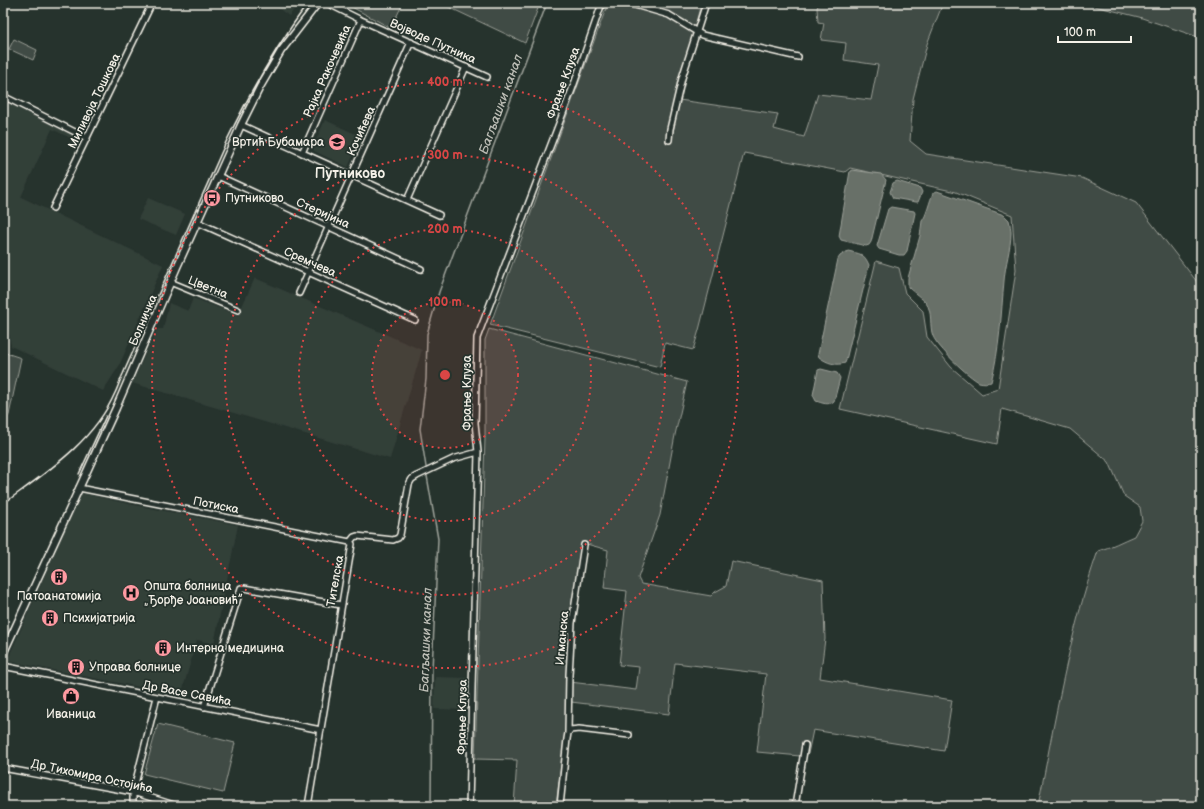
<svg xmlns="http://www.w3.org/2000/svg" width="1204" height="809" viewBox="0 0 1204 809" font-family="'Balsamiq Sans',sans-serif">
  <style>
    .built { fill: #333f39 }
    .green { fill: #414b45; stroke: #9a9e96 }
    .water { fill: #676f68; stroke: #9fa39b }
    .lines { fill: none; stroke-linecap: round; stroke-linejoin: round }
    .stream { stroke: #9fa39b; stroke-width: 1.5 }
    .minor-casing { stroke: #f4f1e8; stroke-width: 8 }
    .tertiary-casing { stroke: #f4f1e8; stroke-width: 9 }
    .minor { stroke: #26332d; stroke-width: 5 }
    .tertiary { stroke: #26332d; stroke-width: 6 }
    .rail { stroke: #f4f1e8; stroke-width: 1.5 }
    .ring { fill: none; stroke: #da4645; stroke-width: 2; stroke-dasharray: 2 4 }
    .labels { text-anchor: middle; stroke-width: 3.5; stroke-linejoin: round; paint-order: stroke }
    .street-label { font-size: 12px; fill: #f4f1e8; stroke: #26332d }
    .poi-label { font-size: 12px; fill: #f4f1e8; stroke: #26332d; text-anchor: start }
    .water-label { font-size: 13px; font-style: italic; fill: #bcbdb5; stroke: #26332d }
    .quarter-label { font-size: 14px; font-weight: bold; fill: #f4f1e8; stroke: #26332d }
    .centre { fill: #da4645; stroke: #26332d; stroke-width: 2 }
    .ring-label { font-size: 12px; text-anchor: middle; font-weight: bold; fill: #da4645; stroke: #26332d; stroke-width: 3.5; stroke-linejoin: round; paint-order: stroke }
  </style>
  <rect width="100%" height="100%" fill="#26332d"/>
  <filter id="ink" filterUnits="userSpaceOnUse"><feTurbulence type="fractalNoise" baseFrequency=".025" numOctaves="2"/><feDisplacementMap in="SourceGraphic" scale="8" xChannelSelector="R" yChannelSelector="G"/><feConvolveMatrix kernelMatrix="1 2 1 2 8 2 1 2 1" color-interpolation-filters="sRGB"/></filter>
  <g filter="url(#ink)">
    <path class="built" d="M271 3H299L289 16Z
      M3 97 83 139 81 143 52 129 21 197 163 265 119 366 103 391 11 346 3 300Z
      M325 120 362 137 348 167 314 151 313 147Z
      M148 198 185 214 176 235 138 219Z
      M255 278 422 350 390 459 132 383 157 329H163L169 303 188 311 193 298 238 315Z
      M81 493 134 505 238 525 214 644 197 640 181 695 7 661Z
      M435 677 470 678 469 710 434 709Z"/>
    <path class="green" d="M344 3H403L391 28Z
      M440 3H540L525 43Z
      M608 3H701L666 140 671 143 679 100 778 114 774 129 804 137 818 94 871 100 878 65 844 60 846 43 821 40 824 23 818 22 817 8 819 3H943L927 44 913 99 910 141 926 154 1082 178 1136 203 1201 287V799L1197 800 1199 806H1038C1055 721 1069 634 1098 551 1111 547 1122 541 1134 536L1142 521 1140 507 1124 496 1109 462 1070 429 1002 409 997 444 840 409 876 261 899 268 905 293 923 311 927 337 951 367 982 394 998 389 1016 270 1012 215 956 192 850 168 845 172 744 153 699 330 693 350 665 343 660 367 490 325Z
      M1082 3H1201V38L1139 17Z
      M14 39 37 50 33 60 9 49Z
      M489 329 687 382 675 435 660 515 638 578 641 584 711 596 715 592 726 586 731 561 823 580 825 639 820 678 952 700 944 751 813 730 808 754 801 753 800 756 757 752 766 674 675 663 669 714 571 702 570 682 636 690 639 667 619 665 627 591 604 588 608 550 583 543 570 627 566 674 569 701 556 806H514L517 760 475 759 485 439V340Z
      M6 353 21 358 9 415 3 425V380L5 373Z
      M158 724 235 743 223 793 144 774Z"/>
    <path class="water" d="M852 170 881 174 886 180 871 242 869 245 866 246 841 240 839 236 850 171Z
      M897 181 920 188 922 192 918 202H916L893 198 890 192 893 183Z
      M937 191 1004 215 1009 220C1010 224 1011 229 1011 233 1011 248 1005 265 1004 281 1001 315 1000 348 991 382 988 383 983 383 979 382 969 377 937 347 933 336 929 326 933 312 926 303 922 298 913 292 908 287V278L920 236 922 221C926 217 930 200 933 193Z
      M891 207 914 211 915 213 907 251 904 255H899L879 249 877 246 888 209Z
      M848 251C860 254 864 253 869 265L847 356 845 363C836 366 827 363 819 357L818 354 838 259 840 256Z
      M821 369 837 373 840 378 834 401C829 406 822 403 816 401L813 395 818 370Z"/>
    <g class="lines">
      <path class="stream" d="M426 467 420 429 426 379 427 334 439 292 547 3
        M427 476 438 539 432 670 431 806"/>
      <g class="minor-casing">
        <path id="minor" d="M327 3 361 20 487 77
          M628 3 669 15 702 35 798 57
          M3 96 87 138
          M241 125 439 215
          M669 140 670 129 682 78 706 3
          M302 153 361 20
          M218 176 421 269
          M407 200 466 67
          M53 208 152 3
          M197 222 415 320
          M170 282 238 310
          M299 293 411 42
          M79 488 350 542
          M3 666 321 730
          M204 707 241 588H244L341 605
          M568 733 569 675 572 623 584 545
          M3 768 133 792 177 806
          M133 806V792L157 697
          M308 806 352 544 350 542 354 537 357 536 393 540 398 538 400 535 409 484 412 479 417 476 453 459 478 452
          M469 806 478 452 475 423 477 338 573 87 602 3
          M560 806 567 739 568 733 570 730 579 729 629 735
          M795 806 805 745"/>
      </g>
      <g class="tertiary-casing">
        <path id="tertiary" d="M3 654 116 408 177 267 241 125 260 87 281 51 318 3"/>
      </g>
      <use href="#minor" class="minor"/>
      <use href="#tertiary" class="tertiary"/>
      <path class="rail" d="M79 474 106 416
        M3 504C45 473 93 443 115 393 118 387 120 380 123 374L226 142C250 92 275 48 308 3"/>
    </g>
  </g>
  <circle cx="445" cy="375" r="73" fill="#da4645" fill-opacity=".12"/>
  <g class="ring">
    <circle cx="445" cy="375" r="73"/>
    <circle cx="445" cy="375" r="146"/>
    <circle cx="445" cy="375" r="220"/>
    <circle cx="445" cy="375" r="293"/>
  </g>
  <defs>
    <g id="school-disc" transform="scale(0.9)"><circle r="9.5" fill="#ff9aa2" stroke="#26332d"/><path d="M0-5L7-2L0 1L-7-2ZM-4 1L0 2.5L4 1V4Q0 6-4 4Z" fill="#111"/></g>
    <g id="bus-disc" transform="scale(0.9)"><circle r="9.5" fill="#ff9aa2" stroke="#26332d"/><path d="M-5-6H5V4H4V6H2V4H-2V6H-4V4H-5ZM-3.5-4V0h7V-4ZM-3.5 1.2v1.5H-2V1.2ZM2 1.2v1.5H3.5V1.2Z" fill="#111"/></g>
    <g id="building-disc" transform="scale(0.9)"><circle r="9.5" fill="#ff9aa2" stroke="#26332d"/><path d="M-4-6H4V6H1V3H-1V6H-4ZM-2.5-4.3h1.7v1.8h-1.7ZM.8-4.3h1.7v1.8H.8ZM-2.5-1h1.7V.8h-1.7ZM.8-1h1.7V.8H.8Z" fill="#111"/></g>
    <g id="hospital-disc" transform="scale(0.9)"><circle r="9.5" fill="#ff9aa2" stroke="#26332d"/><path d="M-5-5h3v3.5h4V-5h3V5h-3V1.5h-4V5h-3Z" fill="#111"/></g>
    <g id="shop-disc" transform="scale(0.9)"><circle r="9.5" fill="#ff9aa2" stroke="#26332d"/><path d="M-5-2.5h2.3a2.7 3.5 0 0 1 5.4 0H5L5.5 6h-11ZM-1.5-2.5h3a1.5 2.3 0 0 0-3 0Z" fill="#111"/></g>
  </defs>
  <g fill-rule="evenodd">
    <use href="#school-disc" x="337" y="142"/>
    <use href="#bus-disc" x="212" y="198"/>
    <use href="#building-disc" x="59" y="577"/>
    <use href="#hospital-disc" x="131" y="593"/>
    <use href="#building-disc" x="50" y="618"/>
    <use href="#building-disc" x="163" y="648"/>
    <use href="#building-disc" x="76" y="667"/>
    <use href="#shop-disc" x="71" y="696"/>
  </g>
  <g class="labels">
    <g class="street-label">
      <text transform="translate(433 41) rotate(24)" y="4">Војводе Путника</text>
      <text transform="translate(327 71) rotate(-66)" y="4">Рајка Ракочевића</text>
      <text transform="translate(563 83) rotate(-70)" y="4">Фрање Клуза</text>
      <text transform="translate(94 101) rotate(-64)" y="4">Миливоја Тошкова</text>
      <text transform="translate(361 131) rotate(-66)" y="4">Кочићева</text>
      <text transform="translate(323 213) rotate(24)" y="4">Стеријина</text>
      <text transform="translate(310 262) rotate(24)" y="4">Сремчева</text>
      <text transform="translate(208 287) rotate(22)" y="4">Цветна</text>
      <text transform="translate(143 320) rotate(-67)" y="4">Болничка</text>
      <text transform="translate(467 393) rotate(-90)" y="4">Фрање Клуза</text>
      <text transform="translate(216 505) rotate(11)" y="4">Потиска</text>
      <text transform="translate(335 581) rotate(-80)" y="4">Тителска</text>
      <text transform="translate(562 638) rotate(-85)" y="4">Игманска</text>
      <text transform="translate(187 693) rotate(11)" y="4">Др Васе Савића</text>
      <text transform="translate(462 717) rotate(-89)" y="4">Фрање Клуза</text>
      <text transform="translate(92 776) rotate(12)" y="4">Др Тихомира Остојића</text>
    </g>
    <g class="poi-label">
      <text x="324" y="146" text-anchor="end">Вртић Бубамара</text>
      <text x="225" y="202">Путниково</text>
      <text x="144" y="590">Општа болница<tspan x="144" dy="14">„Ђорђе Јоановић”</tspan></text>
      <text x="59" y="600" text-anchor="middle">Патоанатомија</text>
      <text x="63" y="622">Психијатрија</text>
      <text x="176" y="652">Интерна медицина</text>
      <text x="89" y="671">Управа болнице</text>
      <text x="71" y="718" text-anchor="middle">Иваница</text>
    </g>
    <g class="water-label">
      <text transform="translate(500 104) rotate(-70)" y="5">Багљашки канал</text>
      <text transform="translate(425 640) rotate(-88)" y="5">Багљашки канал</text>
    </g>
    <g class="quarter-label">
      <text x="350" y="178">Путниково</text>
    </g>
  </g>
  <circle cx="445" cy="375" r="6" class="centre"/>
  <g class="ring-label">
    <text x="445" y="86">400 m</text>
    <text x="445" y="159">300 m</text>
    <text x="445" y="233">200 m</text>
    <text x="445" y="306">100 m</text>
  </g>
  <rect width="1204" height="809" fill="none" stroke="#26332d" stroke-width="16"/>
  <rect x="8" y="8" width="1188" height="793" fill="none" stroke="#f4f1e8" stroke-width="1.5" filter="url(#ink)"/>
  <path d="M1058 36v6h73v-6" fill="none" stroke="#f4f1e8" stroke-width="2"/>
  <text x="1064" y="36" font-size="12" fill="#f4f1e8" stroke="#26332d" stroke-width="3" paint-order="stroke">100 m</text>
</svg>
